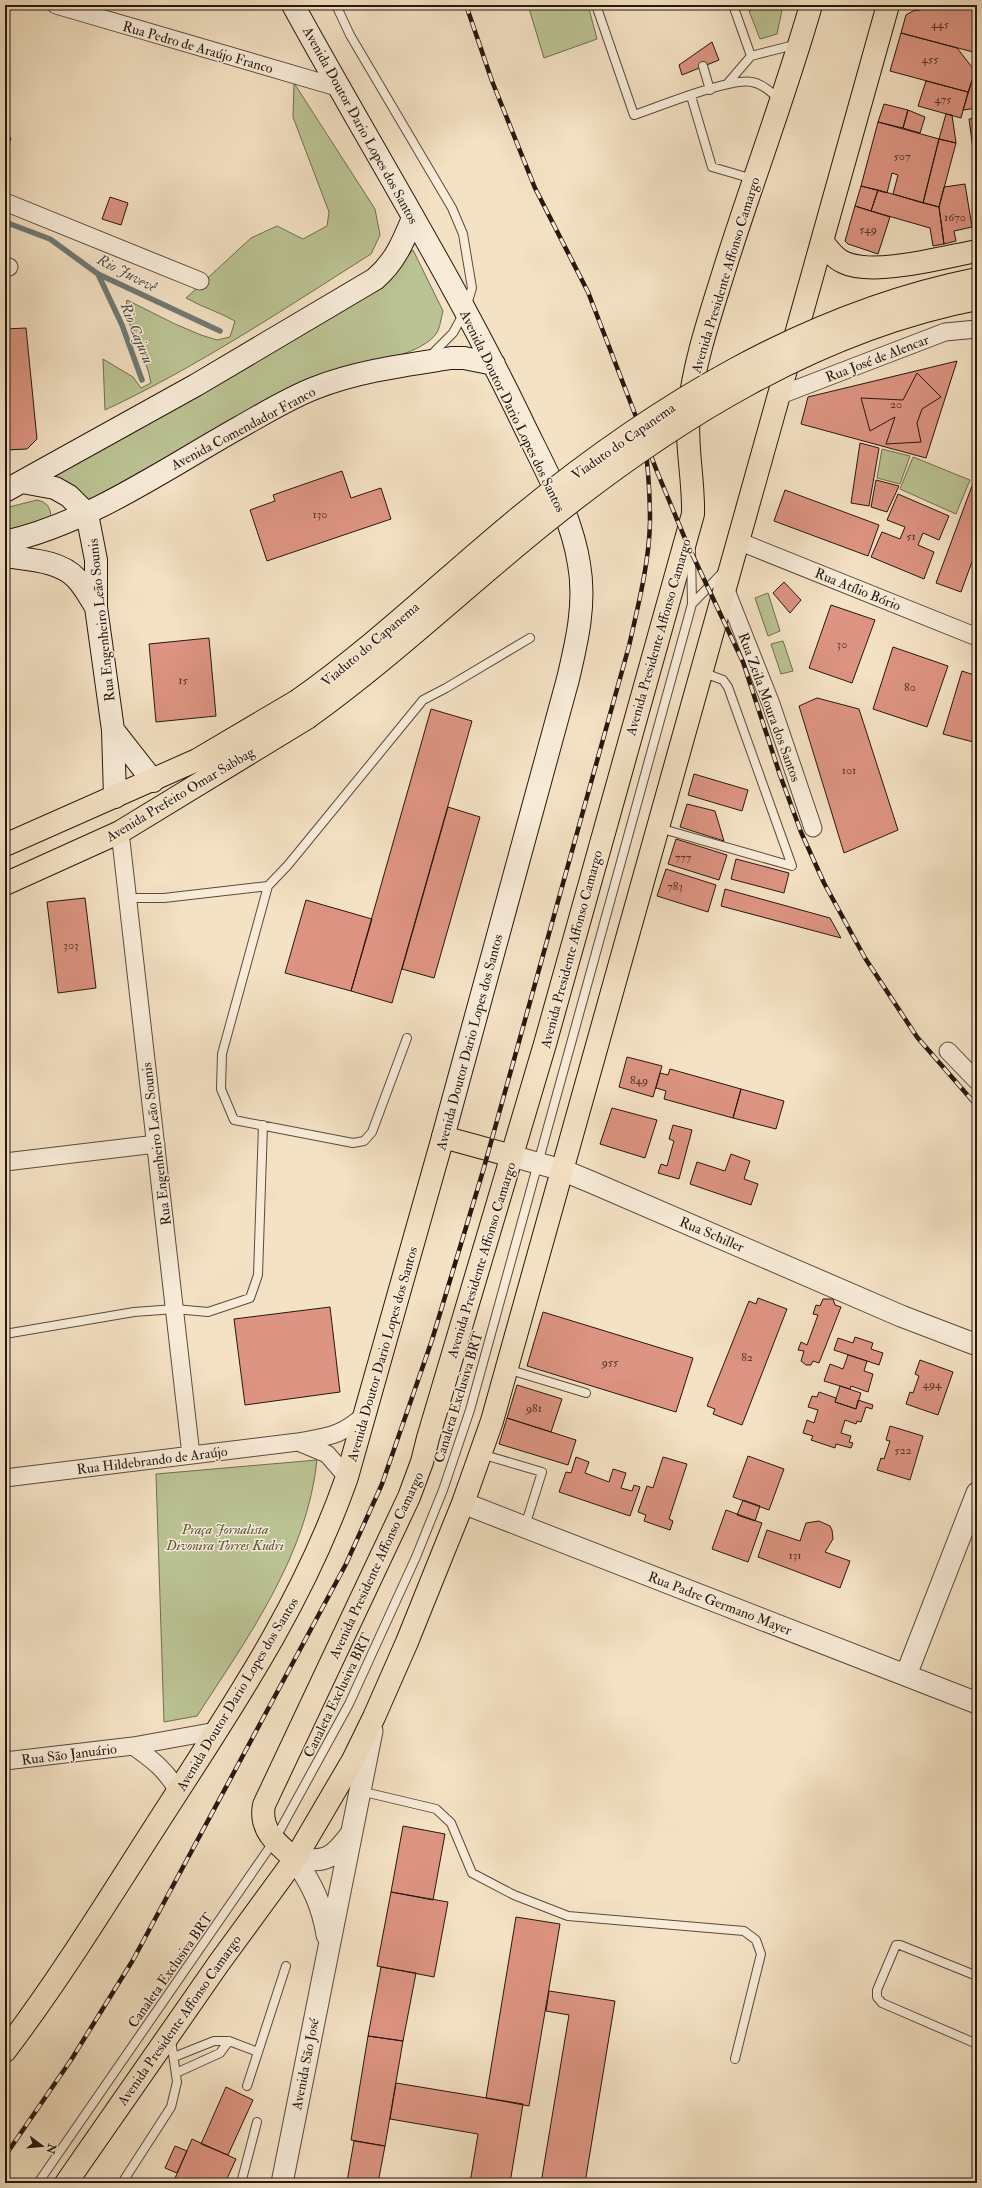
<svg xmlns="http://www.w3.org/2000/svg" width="982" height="2188" viewBox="0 0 982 2188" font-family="'IM FELL Double Pica',serif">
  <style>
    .green { fill: #bbc394; stroke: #716d52 }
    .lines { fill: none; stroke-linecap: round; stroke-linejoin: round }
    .stream { stroke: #6f7a77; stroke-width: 5.5 }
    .building { fill: #dd9482; stroke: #27170f }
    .service-casing { stroke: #5a4a3c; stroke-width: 10 }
    .minor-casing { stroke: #5a4a3c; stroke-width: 19 }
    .tertiary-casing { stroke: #5a4a3c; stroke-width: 23 }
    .secondary-casing { stroke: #27170f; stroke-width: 24 }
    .primary-casing { stroke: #27170f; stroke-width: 24 }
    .service { stroke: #f8ecd9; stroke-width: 8 }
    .minor { stroke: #f8ecd9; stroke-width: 17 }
    .tertiary { stroke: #f8ecd9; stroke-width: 21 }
    .secondary { stroke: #f8ecd9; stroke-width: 22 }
    .primary { stroke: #f4e2c4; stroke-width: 22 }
    .rail-casing { stroke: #27170f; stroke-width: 4.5 }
    .rail { stroke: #f8ecd9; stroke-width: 3; stroke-dasharray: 9; stroke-linecap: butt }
    .primary-bridge-casing { stroke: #27170f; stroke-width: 24; stroke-linecap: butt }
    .primary-bridge { stroke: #f4e2c4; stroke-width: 22 }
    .labels { text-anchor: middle; stroke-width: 3; stroke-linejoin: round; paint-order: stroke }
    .number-label { font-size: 12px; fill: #54362c }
    .street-label { font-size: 14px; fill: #27170f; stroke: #f8ecd9 }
    .park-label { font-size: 14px; font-style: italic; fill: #5b533e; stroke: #f8ecd9 }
    .water-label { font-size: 15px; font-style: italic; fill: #51514c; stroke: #f8ecd9 }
  </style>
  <rect width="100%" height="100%" fill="#f4e2c4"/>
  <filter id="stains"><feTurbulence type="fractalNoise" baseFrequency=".005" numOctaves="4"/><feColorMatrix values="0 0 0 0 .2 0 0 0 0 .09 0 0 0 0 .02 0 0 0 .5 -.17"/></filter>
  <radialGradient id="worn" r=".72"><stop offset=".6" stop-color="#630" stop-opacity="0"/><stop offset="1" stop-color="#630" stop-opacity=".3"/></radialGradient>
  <path class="green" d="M528 5H588L597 39 544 58Z
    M766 5H783L777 34 760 39 749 11Z
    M294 83 375 209 380 235 371 254C284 309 199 366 105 410L103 359 133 377 141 388 151 383 148 370 125 312 127 300 175 324 201 335 217 340 230 337 235 321C219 312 202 307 186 298L251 238 277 226 303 239 327 226 329 212 293 117Z
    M413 250 443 311C441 318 440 329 436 334 416 361 332 369 298 383L88 501 52 476 386 281Z
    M882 449 910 456 900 484 877 478Z
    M913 457 970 480 956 514 900 489Z
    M37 500C47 502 51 508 51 518L5 533V508Z
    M768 593 780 631 768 636 755 598Z
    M783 641 793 671 781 674 771 644Z
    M317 1460C307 1556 248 1637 197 1716L164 1722 156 1474Z"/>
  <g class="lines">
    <path class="stream" d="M5 222 50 239 98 274 220 331
      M98 274 122 325 142 380"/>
  </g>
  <path class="building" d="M489 5H502L490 9Z
    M951 5H977V53L901 33 906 15 913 11Z
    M901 33 957 48 975 71 968 92 890 71Z
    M712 42 719 60 682 75 679 65Z
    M977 65V108L963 110 975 71Z
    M926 81 968 92 961 118 918 106Z
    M884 104 908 110 903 128 878 122Z
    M908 110 925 117 920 133 903 128Z
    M946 114 952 115 956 143 939 139Z
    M977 118V180L969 119Z
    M878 122 939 139 923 203 893 194 898 175 892 173 887 193 861 186Z
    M5 136 11 138 5 156Z
    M939 139 956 143 939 207 923 203Z
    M965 184 972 227 954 231 956 241 944 244 939 207 944 187Z
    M861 186 878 190 871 211 855 206Z
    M878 190 939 207 944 244 933 246 930 228 871 211Z
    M110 197 128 203 121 225 102 219Z
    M855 206 890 217 878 254 848 244 845 241Z
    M26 328 37 439 27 449 5 450V329Z
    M957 361 926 458 801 424 808 397Z
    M917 373 941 397 922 409 917 423 921 442 886 444 895 417 870 431 861 398 903 400Z
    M860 443 879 448 869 506 851 503Z
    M342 471 351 498 381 488 391 519 267 561 250 510 275 501 273 495Z
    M876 480 899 486 887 512 871 507Z
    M972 486 977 488V548L961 592 936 583Z
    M785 490 879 525 868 556 774 521Z
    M898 494 949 516 939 540 923 533 918 545 934 552 924 579 871 557 882 532 900 539 905 527 887 520Z
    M784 582 801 600 790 613 773 593Z
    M831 605 875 620 852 683 809 668Z
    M209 638 216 716 156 722 149 644Z
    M893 647 948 666 927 727 873 709Z
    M962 671 977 676V743L943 734Z
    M817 698 859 709 898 830 844 853 799 706Z
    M431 709 472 721 392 1003 351 991Z
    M694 774 748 790 742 811 688 795Z
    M687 804 715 811 724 841 680 827Z
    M448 807 480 817 434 978 402 969Z
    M676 839 727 855 719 880 668 864Z
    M736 859 789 873 784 893 731 879Z
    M666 869 716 885 708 912 657 896Z
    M725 889 830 918 841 938 721 906Z
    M85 898 96 988 58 993 47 902Z
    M306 900 372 919 351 991 285 973Z
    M627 1057 662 1066 653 1097 619 1087Z
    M670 1069 741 1089 733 1118 664 1099 666 1091 656 1088 660 1073 668 1075Z
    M741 1089 784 1101 776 1129 733 1118Z
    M612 1108 657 1120 645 1158 600 1144Z
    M673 1125 692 1130 679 1179 658 1173 661 1164 667 1166 674 1141 669 1139Z
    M731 1154 750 1161 744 1179 758 1184 751 1205 690 1184 697 1162 725 1171Z
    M758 1298 787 1309 742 1425 713 1414 715 1409 707 1406 749 1301 756 1304Z
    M823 1299H833L835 1305 841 1307 819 1363 813 1361 811 1365H806L801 1361 804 1351 798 1350 801 1342 807 1345 818 1315 813 1314 816 1305 820 1306Z
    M330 1307 340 1392 245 1405 234 1319Z
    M543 1312 693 1358 676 1412 527 1366Z
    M855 1337 873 1343 871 1349 883 1353 879 1365 834 1350 838 1338 853 1343Z
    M848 1355 867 1361 864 1371 873 1374 868 1392 851 1386 850 1389 824 1381 830 1364 843 1369Z
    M920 1360 953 1372 938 1415 906 1404 910 1392 913 1393 919 1376 915 1374Z
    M517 1385 562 1399 551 1432 507 1418Z
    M840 1386 861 1393 856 1409 835 1402Z
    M819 1392 836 1398 835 1402 856 1409 858 1400 873 1405 872 1409 866 1407 861 1422 857 1421 856 1424 845 1420 841 1433 851 1436 849 1442 853 1443 851 1448 836 1444 835 1448 811 1440 813 1436 803 1433 807 1420 814 1423 818 1410 808 1407 812 1396 817 1397Z
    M507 1418 576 1440 568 1465 499 1444Z
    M890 1426 923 1436 910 1480 877 1470 881 1458 884 1459 890 1441 886 1440Z
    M748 1456 784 1469 769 1510 733 1497Z
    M576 1457 589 1462 585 1473 609 1482 613 1469 626 1473 621 1488 632 1491 634 1485 640 1487 630 1516 559 1492 566 1472 571 1473Z
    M663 1457 687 1464 669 1519 673 1521 670 1530 644 1521 646 1515 638 1512 647 1486 653 1488Z
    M743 1500 760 1506 755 1521 737 1515Z
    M726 1510 762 1523 748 1562 712 1549Z
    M819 1521 830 1526 832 1530 833 1539 825 1552 850 1561 840 1588 758 1557 767 1530 800 1541 806 1523Z
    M403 1826 445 1834 433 1900 391 1892Z
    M391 1892 448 1902 434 1977 377 1966Z
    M516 1917 560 1924 529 2106 486 2098Z
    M381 1967 416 1973 403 2041 368 2036Z
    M549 1991 615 2001 585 2183H541L569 2015 546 2011Z
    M368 2036 403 2041 385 2146 351 2140Z
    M396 2083 523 2104 510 2183H470L478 2134 390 2119Z
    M226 2087 253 2100 228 2155 201 2144Z
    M192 2139 236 2159 225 2183H173Z
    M354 2141 385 2146 378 2183 347 2182Z
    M175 2146 187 2151 177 2173 165 2168Z"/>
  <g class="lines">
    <g class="service-casing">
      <path id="service" d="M336 5 350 35 452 208 463 234 472 288 465 311 453 333 431 355
        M596 5 634 115C658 107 731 77 752 82 763 84 772 93 780 100
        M751 56 798 44
        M703 66 710 90
        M727 84 751 56 733 5
        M691 96 712 167 753 179
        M692 604 723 572
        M659 828 792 866 728 687 723 680 702 672
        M268 886 222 1054 221 1089 234 1120 353 1143 364 1141 372 1132 407 1038
        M127 898H164L268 886 288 865 423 700 446 688 530 638
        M5 1334 134 1312 175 1309 208 1312 250 1298 258 1275 263 1125
        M507 1369 586 1393
        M481 1454 542 1472 525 1526
        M360 1791 436 1809 451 1823 472 1873 514 1895 568 1916 744 1931 756 1940 761 1954 735 2059
        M977 1976 900 1945H896L877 1990V1997L882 2003 977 2044
        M174 2057 214 2041H229L258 2052
        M176 2073 220 2053 229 2041
        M247 2086 286 1966
        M38 2183 274 1841 349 1704 416 1557 443 1490 470 1410 692 604 691 551
        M122 2183 171 2107 177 2082 171 2040
        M241 2183 257 2122"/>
    </g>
    <g class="minor-casing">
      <path id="minor" d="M56 5 340 88
        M5 202 200 281
        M5 266 9 267
        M778 396 945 332 977 329
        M738 541 977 637
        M725 588 771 704 813 828
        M120 832 191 1455
        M948 1051 977 1081
        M5 1162 156 1144
        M298 1442 327 1454 347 1477
        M5 1478 298 1442C331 1436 341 1436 367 1413
        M133 1746C153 1760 166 1770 178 1791
        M5 1761 133 1746 216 1731"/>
    </g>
    <g class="tertiary-casing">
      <path id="tertiary" d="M512 1156 562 1170 591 1182 901 1316 977 1345
        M463 1503 977 1703
        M906 1675 977 1493
        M295 1859C312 1885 322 1904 327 1935
        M295 1859C327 1862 332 1859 351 1834
        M282 2183 372 1731"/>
    </g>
    <g class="secondary-casing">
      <path id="secondary" d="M293 5C368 142 451 275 519 415 541 462 571 512 579 564 586 603 577 641 568 679L443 1137
        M22 482 55 488 69 496 87 514 96 560V607L113 730 115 797
        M5 491 196 385 375 279C395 262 403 242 413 218
        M5 542C89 523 165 469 240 427 265 413 289 398 315 388 358 371 406 365 451 358H464L494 364
        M5 556C28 560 59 560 76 578 84 586 90 598 96 607
        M113 730 153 781"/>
    </g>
    <g class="primary-casing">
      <path id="primary" d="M822 241C828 249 834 258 843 262 872 277 944 257 977 251
        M5 845 197 760 297 701
        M5 884 120 832 307 718
        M295 1859C277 1844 259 1830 264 1805L409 1497 422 1462 428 1438 545 1044 693 514C694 479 685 444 689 409 694 363 709 319 723 274 751 184 785 96 811 5
        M5 2051C62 1976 111 1895 162 1816 234 1704 303 1603 347 1477L443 1137 512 1156
        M66 2183 219 1963 295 1859 353 1760 374 1717 407 1642 463 1503 492 1421 888 5"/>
    </g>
    <use href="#service" class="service"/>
    <use href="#minor" class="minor"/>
    <use href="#tertiary" class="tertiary"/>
    <use href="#secondary" class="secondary"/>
    <use href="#primary" class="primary"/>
    <g class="rail-casing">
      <path id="rail" d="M466 5 492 81 535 188 588 292 658 474 686 541 743 662 780 775 801 832 824 883 865 958 917 1037 977 1106
        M5 2156 71 2060 133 1960 346 1564 382 1484 432 1340 483 1171 629 646C638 606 649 564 650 522 650 494 648 465 644 436"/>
    </g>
    <use href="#rail" class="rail"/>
    <g class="primary-bridge-casing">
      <path id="primary-bridge" d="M297 701C377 645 447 576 523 514 655 406 807 313 977 279
        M307 718C391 658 466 586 546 522 671 421 817 330 977 299"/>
    </g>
    <use href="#primary-bridge" class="primary-bridge"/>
  </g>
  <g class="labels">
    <g class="number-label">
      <text x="940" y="28">445</text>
      <text x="930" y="63">455</text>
      <text x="943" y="103">475</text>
      <text x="902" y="160">507</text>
      <text x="955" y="221">1670</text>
      <text x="868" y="233">549</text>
      <text x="896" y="408">20</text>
      <text x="320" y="518">130</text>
      <text x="911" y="540">51</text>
      <text x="842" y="648">30</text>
      <text x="183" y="684">15</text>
      <text x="910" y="691">80</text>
      <text x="849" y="774">101</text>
      <text x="683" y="861">777</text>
      <text x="675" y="890">783</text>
      <text x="71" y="949">303</text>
      <text x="639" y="1084">849</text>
      <text x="747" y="1361">82</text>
      <text x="610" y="1366">955</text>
      <text x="932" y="1388">494</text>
      <text x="534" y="1412">981</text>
      <text x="903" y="1454">522</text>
      <text x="795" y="1559">131</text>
    </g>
    <g class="street-label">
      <text transform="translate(198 47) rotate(16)" y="5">Rua Pedro de Araújo Franco</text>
      <text transform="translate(361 125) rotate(61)" y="5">Avenida Doutor Dario Lopes dos Santos</text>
      <text transform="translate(725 275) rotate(-73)" y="5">Avenida Presidente Affonso Camargo</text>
      <text transform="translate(877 358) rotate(-21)" y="5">Rua José de Alencar</text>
      <text transform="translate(513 411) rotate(64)" y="5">Avenida Doutor Dario Lopes dos Santos</text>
      <text transform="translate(243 428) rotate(-28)" y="5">Avenida Comendador Franco</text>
      <text transform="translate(623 441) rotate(-35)" y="5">Viaduto do Capanema</text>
      <text transform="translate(858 589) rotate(22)" y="5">Rua Atílio Bório</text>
      <text transform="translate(101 620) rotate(-96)" y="5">Rua Engenheiro Leão Sounis</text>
      <text transform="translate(658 637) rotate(-74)" y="5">Avenida Presidente Affonso Camargo</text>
      <text transform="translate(370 644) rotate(-40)" y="5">Viaduto do Capanema</text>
      <text transform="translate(770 707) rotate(70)" y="5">Rua Zeila Moura dos Santos</text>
      <text transform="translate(180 794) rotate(-31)" y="5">Avenida Prefeito Omar Sabbag</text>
      <text transform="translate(571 949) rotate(-75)" y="5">Avenida Presidente Affonso Camargo</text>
      <text transform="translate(469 1042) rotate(-75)" y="5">Avenida Doutor Dario Lopes dos Santos</text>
      <text transform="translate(156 1144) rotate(-97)" y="5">Rua Engenheiro Leão Sounis</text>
      <text transform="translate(712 1234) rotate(23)" y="5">Rua Schiller</text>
      <text transform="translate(481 1260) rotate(-73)" y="5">Avenida Presidente Affonso Camargo</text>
      <text transform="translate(382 1354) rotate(-74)" y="5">Avenida Doutor Dario Lopes dos Santos</text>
      <text transform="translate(458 1397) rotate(-73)" y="5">Canaleta Exclusiva BRT</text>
      <text transform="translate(152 1460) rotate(-7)" y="5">Rua Hildebrando de Araújo</text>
      <text transform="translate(376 1565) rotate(-65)" y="5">Avenida Presidente Affonso Camargo</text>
      <text transform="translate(720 1603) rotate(21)" y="5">Rua Padre Germano Mayer</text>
      <text transform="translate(237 1694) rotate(-59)" y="5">Avenida Doutor Dario Lopes dos Santos</text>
      <text transform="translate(337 1695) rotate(-64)" y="5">Canaleta Exclusiva BRT</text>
      <text transform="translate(69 1754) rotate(-7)" y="5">Rua São Januário</text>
      <text transform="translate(170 1970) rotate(-55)" y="5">Canaleta Exclusiva BRT</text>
      <text transform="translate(179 2020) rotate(-55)" y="5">Avenida Presidente Affonso Camargo</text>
      <text transform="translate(305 2064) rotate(-79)" y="5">Avenida São José</text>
    </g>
    <g class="park-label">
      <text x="225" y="1534">Praça Jornalista<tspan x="225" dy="16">Divonira Torres Kudri</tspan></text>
    </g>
    <g class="water-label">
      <text transform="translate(127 273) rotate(27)" y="5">Rio Juvevê</text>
      <text transform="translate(137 333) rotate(68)" y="5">Rio Cajuru</text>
    </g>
  </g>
  <rect width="982" height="2188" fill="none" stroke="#f4e2c4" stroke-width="20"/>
  <rect x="6" y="6" width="970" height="2176" fill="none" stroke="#27170f" stroke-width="2"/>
  <rect x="10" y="10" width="962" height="2168" fill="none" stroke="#27170f"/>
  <g transform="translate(42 2146) rotate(106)" stroke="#f8ecd9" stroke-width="3" paint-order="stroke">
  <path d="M0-3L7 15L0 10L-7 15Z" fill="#27170f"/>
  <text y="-6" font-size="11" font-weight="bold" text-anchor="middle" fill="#27170f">N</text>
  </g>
  <rect width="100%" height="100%" filter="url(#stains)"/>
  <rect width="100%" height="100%" fill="url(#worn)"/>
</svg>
